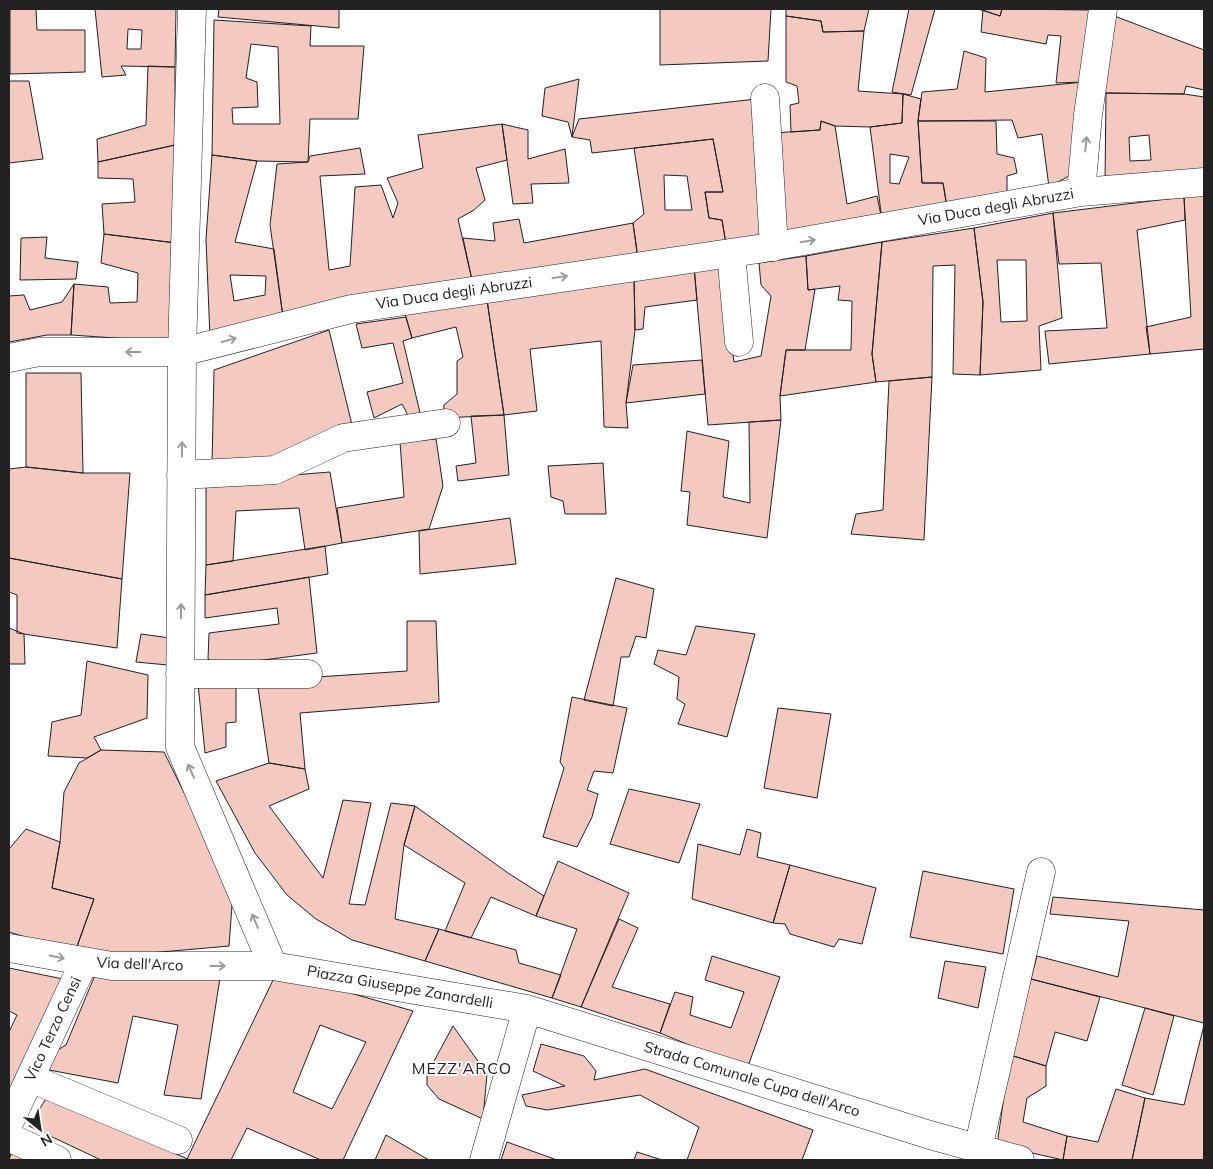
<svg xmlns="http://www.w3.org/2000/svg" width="1213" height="1169" viewBox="0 0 1213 1169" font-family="Mulish,sans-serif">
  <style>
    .building { fill: #f3c9c0; stroke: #222; fill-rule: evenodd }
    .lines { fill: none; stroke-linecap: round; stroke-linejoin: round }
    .minor-casing { stroke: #222; stroke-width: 29 }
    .minor { stroke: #fff; stroke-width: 28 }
    .oneway { stroke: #9c9c9c }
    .labels { text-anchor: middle; stroke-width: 4; stroke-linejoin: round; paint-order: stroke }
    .street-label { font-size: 15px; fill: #222; stroke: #fff }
    .neighbourhood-label { font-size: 16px; letter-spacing: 1px; fill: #222; stroke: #fff }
  </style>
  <rect width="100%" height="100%" fill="#fff"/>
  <path class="building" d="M10 9H36L37 30H85V72L10 74Z
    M95 9H176L175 67 121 66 126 75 102 77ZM128 29 142 30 141 49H127Z
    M219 9H339V28L218 17Z
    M660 9H771L768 61 660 65Z
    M786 9H869L864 31 823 32 821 21 786 16Z
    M909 9H935L911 95 892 92Z
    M978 9H1002L1000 16Z
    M1002 9 1089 10 1083 82 1056 83 1061 36 1048 35 1046 44 981 32 983 10 1000 16Z
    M1109 14 1204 50V90L1186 86 1184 94 1101 93Z
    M786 16 821 21 823 32 864 31 858 91 903 94 902 123 870 127 835 126 821 121 820 130 791 132 790 105 799 103 797 86 786 82Z
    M214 20 311 26 310 46H364L358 119H310L308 162 257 161 212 155ZM251 44 278 47 280 124H233L232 108 258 107 257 82 246 78Z
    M964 51 986 58 985 92 1083 82 1076 172 1049 187 1042 134 1018 138 1012 120 918 121 922 92 957 89Z
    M148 66 175 67V145L98 162 97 139 146 125Z
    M579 79 572 137 568 122 542 116 545 88Z
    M9 81H29L43 159 9 163Z
    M1106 93 1184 94 1204 97V174L1105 183ZM1149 135 1151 160 1130 161 1129 137Z
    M903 94 921 99 918 121 922 183H943L947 207 882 220 870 127 902 123ZM890 154 909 157 899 184 890 183Z
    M765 98 767 240 726 244 722 220 709 218 705 192H723L713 139 592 153 590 140 572 137 579 119Z
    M821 121 835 126 847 204 877 196 882 220 783 238 773 133 820 130Z
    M918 121H996L997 154 1014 158 1017 173 1007 176V198L947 207 943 183H922Z
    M502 124 528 130V159L565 149 569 183 531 184 533 203 513 204Z
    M502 124 507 160 476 168 485 200 474 210 458 219 472 280 283 317 270 225 277 164 308 162 310 156 360 148 365 174 320 176 329 270 350 266 355 187 381 185 393 218 398 203 387 178 423 168 418 135Z
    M713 139 723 192H705L709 218 722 220 726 244 638 259 633 223 644 214 634 148ZM664 175 687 176 692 210H665Z
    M175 145 176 243 104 234 102 204 135 202 133 179 98 178V162Z
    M212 155 257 161 235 242 274 249 283 317 210 338 206 239ZM230 275 266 276 265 295 234 301Z
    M1204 194V349L1150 354 1146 327 1191 317 1184 197Z
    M1184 197 1185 220 1137 230 1150 354 1049 364 1045 331 1107 328 1101 263 1059 264 1053 213Z
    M1053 213 1062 318 1039 326 1041 370 980 375 983 302 974 228ZM997 260H1026L1027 321 1001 322Z
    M519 219 524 243 633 223 638 259 472 280 463 238 495 241 493 223Z
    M974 228 983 302 980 375 953 374 955 265 933 266 932 377 876 382 872 354 882 242Z
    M104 234 176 243 174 342 71 335 74 284 108 287 110 303 137 302 138 273 101 263Z
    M47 237 45 258 78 262 76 279 20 280 21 238Z
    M882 242 872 354 876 382 780 396 786 350H851L852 301 838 300 840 286 808 290 806 256Z
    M806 256 808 290 815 289 805 350H786L780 396 781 420 708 425 694 267 721 266 734 362 761 356 771 296 761 285 759 263Z
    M694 267 697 300 645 307 643 329 635 330 634 276Z
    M634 276 635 330 626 403 628 428 604 427 601 341 530 349 537 411 504 415 487 300Z
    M74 284 71 335H47L9 342V296L24 295 30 310 62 302Z
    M487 300 504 415 443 418 444 405 457 394V361L463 357 456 327 412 338 405 314Z
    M406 317 412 338 403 341 421 417 410 419 402 404 374 418 367 392 403 383 393 343 362 348 356 324Z
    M329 330 353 429 283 461 212 465 214 370Z
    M702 360 705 394 626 403 633 365Z
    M26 373H81L83 473 26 467Z
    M932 377 924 540 851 534 856 514 883 510 889 381Z
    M504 415 509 475 458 481 456 466 476 463 471 416Z
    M781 420 767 538 687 525 690 492 681 491 687 431 729 441 723 497 750 503 749 422Z
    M436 439 443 486 429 529 342 543 337 508 404 497 400 442Z
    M603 463 606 514H565L563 501 551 497 548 466Z
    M26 467 83 473H130L122 579 9 558V469Z
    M330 472 342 543 305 550 299 508 236 511 233 561 206 565V482Z
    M510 518 516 564 420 574 419 531Z
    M325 546 328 574 205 595 206 565Z
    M9 558 122 579 117 648 17 633V595L9 592Z
    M309 577 317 653 218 666 208 659 209 633 279 624 277 608 205 618V595Z
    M616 578 654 589 646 638 636 636 629 657H621L613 706 584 700Z
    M407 621H436L439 702 300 713 305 769 269 763 257 681 407 671Z
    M696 626 755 634 727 737 678 724 685 704 677 699 679 677 654 664 658 650 686 655Z
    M9 628 24 634 25 664H9Z
    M141 634 170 638 168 665 136 662Z
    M87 661 148 675 147 718 94 737 101 750 87 758 48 756 52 722 81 715Z
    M236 682V722L226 723V747L205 753 198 684Z
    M572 697 627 708 613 773 594 771 587 790 598 794 592 817 577 847 543 837 564 768 560 762Z
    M778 708 831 714 817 798 764 788Z
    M101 750 164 752 233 892 229 946 127 955 75 952 94 899 52 888 60 842 64 792 79 763Z
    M269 763 305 769 309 789 269 806 323 878 343 800 371 803 349 904 365 905 391 803 415 806 404 845 395 919 439 929 425 961 352 940 316 919 287 895 255 853 216 781Z
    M629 789 700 804 679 863 610 844Z
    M415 806 508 873 544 896 536 916 491 897 471 938 445 931 465 883 404 845Z
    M26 829 60 842 52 888 94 899 75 952 9 932V849Z
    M747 829 761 833 757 857 790 865 773 923 692 899 698 844 740 855Z
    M558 861 629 893 581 1007 552 998 577 929 536 916Z
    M790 865 876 888 862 944 839 939 834 947 790 934 785 924 773 923Z
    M923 871 1014 889 1003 954 910 937Z
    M1053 897 1204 910V1023L1031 979 1037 956 1118 977 1129 921 1050 914Z
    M619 919 638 928 612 987 670 1004 660 1033 581 1007Z
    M439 929 516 950 519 963 561 975 552 998 425 961Z
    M712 956 780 977 747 1069 660 1033 675 992 693 997 690 1015 731 1028 744 992 705 980Z
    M945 961 986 967 978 1008 938 998Z
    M9 968 68 980 9 1095V1032L17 1015 9 1011Z
    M95 975 220 978 201 1099 164 1095 178 1025 133 1016 118 1083 49 1070 56 1051 66 1045Z
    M274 978 305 980 413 1011 343 1160H321L247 1128 231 1160H190L187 1159ZM320 1025 366 1042 332 1109 293 1092Z
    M1031 979 1100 997 1087 1041 1055 1032 1046 1066 1010 1055Z
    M1145 1008 1174 1016 1153 1095 1122 1085Z
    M1204 1025V1160H1132L1145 1098 1184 1105Z
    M453 1026 487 1074 483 1119 439 1099 427 1085V1074Z
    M541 1044 584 1056 596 1071 594 1080 645 1069 813 1130 802 1160H687L699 1127 640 1095 547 1110 526 1106 522 1095 565 1086 533 1071Z
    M1010 1055 1046 1066V1086L1027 1098 1023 1122 1067 1136 1063 1160 997 1145Z
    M1116 1089 1145 1098 1132 1160H1063L1067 1136 1098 1142Z
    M47 1097 190 1160H101L29 1126Z
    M386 1135 429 1160H375Z
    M507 1142 557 1160H501Z
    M12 1151 29 1160H9Z
    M637 1152 662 1160H634Z"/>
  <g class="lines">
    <g class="minor-casing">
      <path id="minor" d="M192 9 182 352 180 747 273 966
        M765 98 774 247
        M1081 192 1088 115 1103 9
        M731 253 739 342
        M9 358 39 352H182L351 309 764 248 1081 192 1204 182
        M181 475 275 470 343 438 446 423
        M180 674H308
        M9 948 112 966H273L527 1009 930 1135 1020 1160
        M30 1078 178 1140
        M9 1123 84 962
        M9 1137 57 1160
        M978 1149 1041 872
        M484 1160 527 1009"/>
    </g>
    <use href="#minor" class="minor"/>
  </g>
  <defs><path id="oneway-shaft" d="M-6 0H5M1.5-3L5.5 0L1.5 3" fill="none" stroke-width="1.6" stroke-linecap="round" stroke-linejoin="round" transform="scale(1.25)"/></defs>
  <g class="oneway">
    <use href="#oneway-shaft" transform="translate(1086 144) rotate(-84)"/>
    <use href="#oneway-shaft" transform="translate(808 241) rotate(-10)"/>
    <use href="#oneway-shaft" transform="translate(560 277) rotate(-8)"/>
    <use href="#oneway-shaft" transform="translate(229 340) rotate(-15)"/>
    <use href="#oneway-shaft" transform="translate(133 352) rotate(-180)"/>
    <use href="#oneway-shaft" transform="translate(182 449) rotate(-90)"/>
    <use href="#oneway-shaft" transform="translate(181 611) rotate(-90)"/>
    <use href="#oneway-shaft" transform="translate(191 771) rotate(-114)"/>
    <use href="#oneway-shaft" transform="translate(255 921) rotate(-113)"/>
    <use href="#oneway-shaft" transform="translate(57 957) rotate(11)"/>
    <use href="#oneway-shaft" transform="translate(218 966)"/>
  </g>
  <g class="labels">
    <g class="street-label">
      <text transform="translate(996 207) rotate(-10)" y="5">Via Duca degli Abruzzi</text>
      <text transform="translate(454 293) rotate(-8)" y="5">Via Duca degli Abruzzi</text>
      <text transform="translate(140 964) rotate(2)" y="5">Via dell'Arco</text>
      <text transform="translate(400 987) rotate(10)" y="5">Piazza Giuseppe Zanardelli</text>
      <text transform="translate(53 1029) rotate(-65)" y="5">Vico Terzo Censi</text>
      <text transform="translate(752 1079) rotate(17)" y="5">Strada Comunale Cupa dell'Arco</text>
    </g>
    <g class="neighbourhood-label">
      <text x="462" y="1074">MEZZ'ARCO</text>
    </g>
  </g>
  <rect width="1213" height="1169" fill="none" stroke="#222222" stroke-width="20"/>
  <g transform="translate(40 1129) rotate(150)" stroke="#ffffff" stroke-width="4" paint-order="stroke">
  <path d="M0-4L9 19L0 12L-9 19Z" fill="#222222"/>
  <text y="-8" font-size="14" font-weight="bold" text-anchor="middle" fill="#222222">N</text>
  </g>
</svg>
